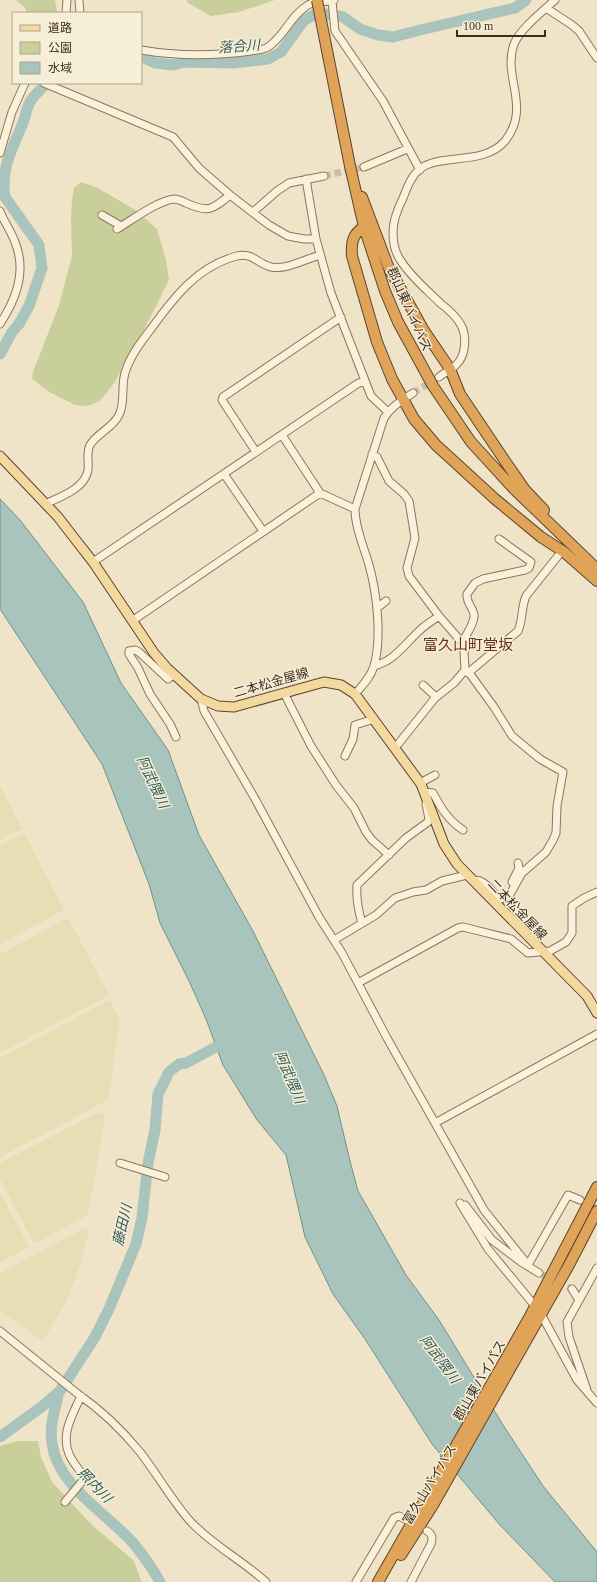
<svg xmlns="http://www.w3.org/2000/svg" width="597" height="1582" viewBox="0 0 597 1582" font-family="'Times New Roman','Noto Sans JP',serif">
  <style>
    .farmland { fill: #e6deb5 }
    .green { fill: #c9cf9b }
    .water { fill: #a9c4bc; stroke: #6f938a }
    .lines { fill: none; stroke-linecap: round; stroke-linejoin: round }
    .river { stroke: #a9c4bc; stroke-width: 11 }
    .minor-tunnel { stroke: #ccc0a6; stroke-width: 7; stroke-dasharray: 7 3.5; stroke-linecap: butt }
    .minor-casing { stroke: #8d765c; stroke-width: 9 }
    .major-casing { stroke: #5b4430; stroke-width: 11 }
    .highway-casing { stroke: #5b4430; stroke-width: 12 }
    .minor { stroke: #faf1dc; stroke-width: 7 }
    .major { stroke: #f3d9a0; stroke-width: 9 }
    .highway { stroke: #e0a458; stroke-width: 10 }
    .highway-bridge-casing { stroke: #5b4430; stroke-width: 12; stroke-linecap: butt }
    .highway-bridge { stroke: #e0a458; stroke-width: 10 }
    .labels { text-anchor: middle; stroke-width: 3; stroke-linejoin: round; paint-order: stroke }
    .street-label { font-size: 13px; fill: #3d2e20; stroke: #f7eed8 }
    .water-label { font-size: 14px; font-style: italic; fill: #2f5d5a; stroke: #f7eed8 }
    .quarter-label { font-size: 15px; fill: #6b2e1e; stroke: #f7eed8 }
  </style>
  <rect width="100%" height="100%" fill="#f0e4c8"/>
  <path class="farmland" d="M0 786 22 829 0 840Z
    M24 833 64 910 0 944V845Z
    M68 918 109 995 0 1053V954Z
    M110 1000 120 1021 108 1100 0 1157V1058Z
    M100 1112 105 1116 88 1215 34 1244 0 1179V1163Z
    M0 1192 29 1247 0 1262Z
    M85 1228 89 1230 80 1266 68 1298 43 1341 0 1311V1273Z"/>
  <path class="green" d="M16 0H55L57 13H27L25 8Z
    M187 0H275L239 12 211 16 188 3Z
    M81 182 98 188 137 211 157 229 166 260 169 280 136 346 114 383 100 401 88 406 75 405 51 393 32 379 33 372 59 305 72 256 71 218 72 200 74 188Z
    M17 1441H38L41 1457 52 1482 92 1525 134 1561 140 1578 142 1582H0V1446Z"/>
  <path class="water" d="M0 499 20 520 83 602 121 683 168 750 199 835 253 931 324 1075 337 1106 349 1157 358 1191 406 1275 439 1320 503 1425 543 1486 597 1552V1582H555L499 1524 432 1444 365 1339 333 1294 305 1237 286 1155 257 1120 223 1065 206 1019 189 981 160 923 149 884 102 764 0 609Z"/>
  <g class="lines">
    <path class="river" d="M141 57 145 58 155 63 174 65 184 62 233 63 268 59 281 52 304 20 314 15 329 14 343 17 360 29 378 35 393 37 420 30 515 8 526 0
      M0 354 12 332 19 324 29 306 42 268 39 245 5 197C0 166 14 147 24 120 26 114 27 107 30 102 34 95 41 90 46 83
      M59 1392C55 1409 49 1426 52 1443 57 1486 108 1514 134 1544 143 1555 153 1569 160 1582
      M0 1437 44 1405 60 1391 95 1337 109 1309 136 1244 142 1218 148 1163 155 1130 158 1094 169 1072 179 1064 186 1063 229 1040"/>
    <path class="minor-tunnel" d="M324 176 364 167
      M413 393 439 377
      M539 1273 572 1289"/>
    <g class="minor-casing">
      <path id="minor" d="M79 0 80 13
        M332 1 335 31 383 101 420 170
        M546 8 572 25 579 31 597 58
        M66 13 67 0
        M141 50C176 56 215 56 251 51 256 50 264 50 268 47 284 37 290 16 308 5 316 0 326 3 334 0
        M44 83 173 137 199 168 230 195 269 225 288 236 304 239H316
        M0 153 12 112 25 83
        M364 167 407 149
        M306 179 316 239 331 293 371 396 388 412
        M0 211C4 222 11 231 15 242 27 272 16 299 0 324
        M253 212 277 191 289 183 324 176
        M102 215 121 226
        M117 229C132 220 157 201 174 199 179 199 182 201 186 203 208 213 212 210 230 195
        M439 377C444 373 451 370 456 365 466 356 467 336 461 325 456 316 448 309 440 303 427 290 411 277 401 261 395 253 393 243 393 232 393 221 398 208 403 198 407 188 411 176 420 169 440 153 484 166 505 141 532 107 502 77 514 44 520 29 543 11 555 0
        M282 435 320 493 355 509
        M256 452 222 400 223 397 341 317
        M372 454 377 457 389 481 404 494 409 501 415 538 407 568 409 576 439 616 459 639 463 641
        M224 474 263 531
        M45 504C60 497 85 489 88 470 89 461 86 453 90 445 97 433 113 428 119 415 126 402 120 384 126 370 131 355 141 342 151 329 174 297 198 266 237 256 252 252 258 264 271 267 286 270 306 259 320 255
        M93 562 357 384 364 381
        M377 608 386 601
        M132 621 320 493
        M374 666C394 661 404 645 419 631 425 625 432 621 439 616
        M465 670C465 665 463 642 464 640 467 632 473 626 474 617 475 609 466 604 467 594L475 583 483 579 525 570 529 568 531 562 499 539
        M468 673 518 631C523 620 521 608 526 596L558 556
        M173 675 168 679 139 652 135 650 129 651V654L138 668 150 694 170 724 176 737
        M423 685 436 697
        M284 693 311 746 336 785 354 808 366 832 372 840 389 855
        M355 694C362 686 371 677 374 666 382 638 377 593 369 565 364 547 355 528 355 509L384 418C391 407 402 400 413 393
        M201 699 204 711 254 797 319 917 342 953 387 1038 484 1210 528 1265 568 1195 580 1200
        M395 748 435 698 454 683 465 670 470 674 494 707 512 736 540 759 563 772 557 806 556 833 553 840 546 852 522 873 509 896 501 899 499 898C492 892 483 877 473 881
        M345 756 353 739 355 725 374 719
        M420 783 435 775
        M424 792 433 793C441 808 448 820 463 830
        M512 882 519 868 518 863
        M362 923C358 910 356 899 357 885L406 838 428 822 429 819 426 804
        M334 940 376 915 395 898 413 892 426 890 442 881 467 875
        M358 983 458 928 463 927 511 939 528 953 550 951 566 942 572 933V906L584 898 597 892
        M435 1123 597 1034
        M120 1163 165 1177
        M460 1203 488 1249 535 1306
        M465 1205 492 1240 521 1262 539 1273
        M572 1289 579 1300
        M541 1314 577 1380 597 1403
        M0 1331 78 1394C101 1410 122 1430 140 1452 157 1474 171 1499 190 1521 212 1545 242 1560 266 1582
        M588 1393 569 1337 567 1322 597 1268
        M65 1502 85 1478C81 1472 75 1465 71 1458 59 1436 72 1416 81 1396
        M356 1582 394 1518 399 1516 407 1520
        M411 1582 431 1544C433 1537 432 1534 427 1531"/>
    </g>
    <g class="major-casing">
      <path id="major" d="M0 456 58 517 75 539 93 562 154 653 167 668 201 699 218 706 234 707 324 682 341 685 355 694 421 784 444 844 457 864 587 996 597 1013"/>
    </g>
    <g class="highway-casing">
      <path id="highway" d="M350 166 364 227 385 291 398 322 433 386 471 442 515 490 597 569
        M362 197 388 266 423 329 450 369 460 394 505 461 525 490 544 510
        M364 227C352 234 351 244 352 256L377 342 392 379 414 419 436 445 495 499 541 537 564 552 597 581
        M401 1555 433 1505 569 1265 597 1211
        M378 1582 529 1318 597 1187"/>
    </g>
    <use href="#minor" class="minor"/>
    <use href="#major" class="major"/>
    <use href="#highway" class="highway"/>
    <g class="highway-bridge-casing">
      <path id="highway-bridge" d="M317 0 350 166"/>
    </g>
    <use href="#highway-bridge" class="highway-bridge"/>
  </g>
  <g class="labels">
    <g class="street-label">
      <text transform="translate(410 309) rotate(66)" y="5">郡山東バイパス</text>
      <text transform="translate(271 682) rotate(-16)" y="5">二本松金屋線</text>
      <text transform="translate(518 909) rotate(46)" y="5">二本松金屋線</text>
      <text transform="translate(479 1380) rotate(-60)" y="5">郡山東バイパス</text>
      <text transform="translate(429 1484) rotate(-59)" y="5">富久山バイパス</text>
    </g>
    <g class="water-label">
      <text transform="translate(239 46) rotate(-4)" y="5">落合川</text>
      <text transform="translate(153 782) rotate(65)" y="5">阿武隈川</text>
      <text transform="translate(290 1077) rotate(67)" y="5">阿武隈川</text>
      <text transform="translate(122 1225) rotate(-77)" y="5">藤田川</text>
      <text transform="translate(440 1359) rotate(53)" y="5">阿武隈川</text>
      <text transform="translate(95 1485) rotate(46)" y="5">照内川</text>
    </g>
    <g class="quarter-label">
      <text x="468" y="650">富久山町堂坂</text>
    </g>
  </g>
  <rect x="12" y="12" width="130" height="72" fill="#f7eed8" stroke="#ada18e"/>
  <rect x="20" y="25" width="20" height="6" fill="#f3d9a0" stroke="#ada18e"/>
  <text x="48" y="32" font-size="12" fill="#3d2e20">道路</text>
  <rect x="20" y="42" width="20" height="12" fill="#c9cf9b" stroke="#ada18e"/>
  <text x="48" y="52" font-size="12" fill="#3d2e20">公園</text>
  <rect x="20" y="62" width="20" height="12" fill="#a9c4bc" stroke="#ada18e"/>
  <text x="48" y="72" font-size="12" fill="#3d2e20">水域</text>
  <path d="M457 30v6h88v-6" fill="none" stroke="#3d2e20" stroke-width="2"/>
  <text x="463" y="30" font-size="12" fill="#3d2e20" stroke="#f7eed8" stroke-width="3" paint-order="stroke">100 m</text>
</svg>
